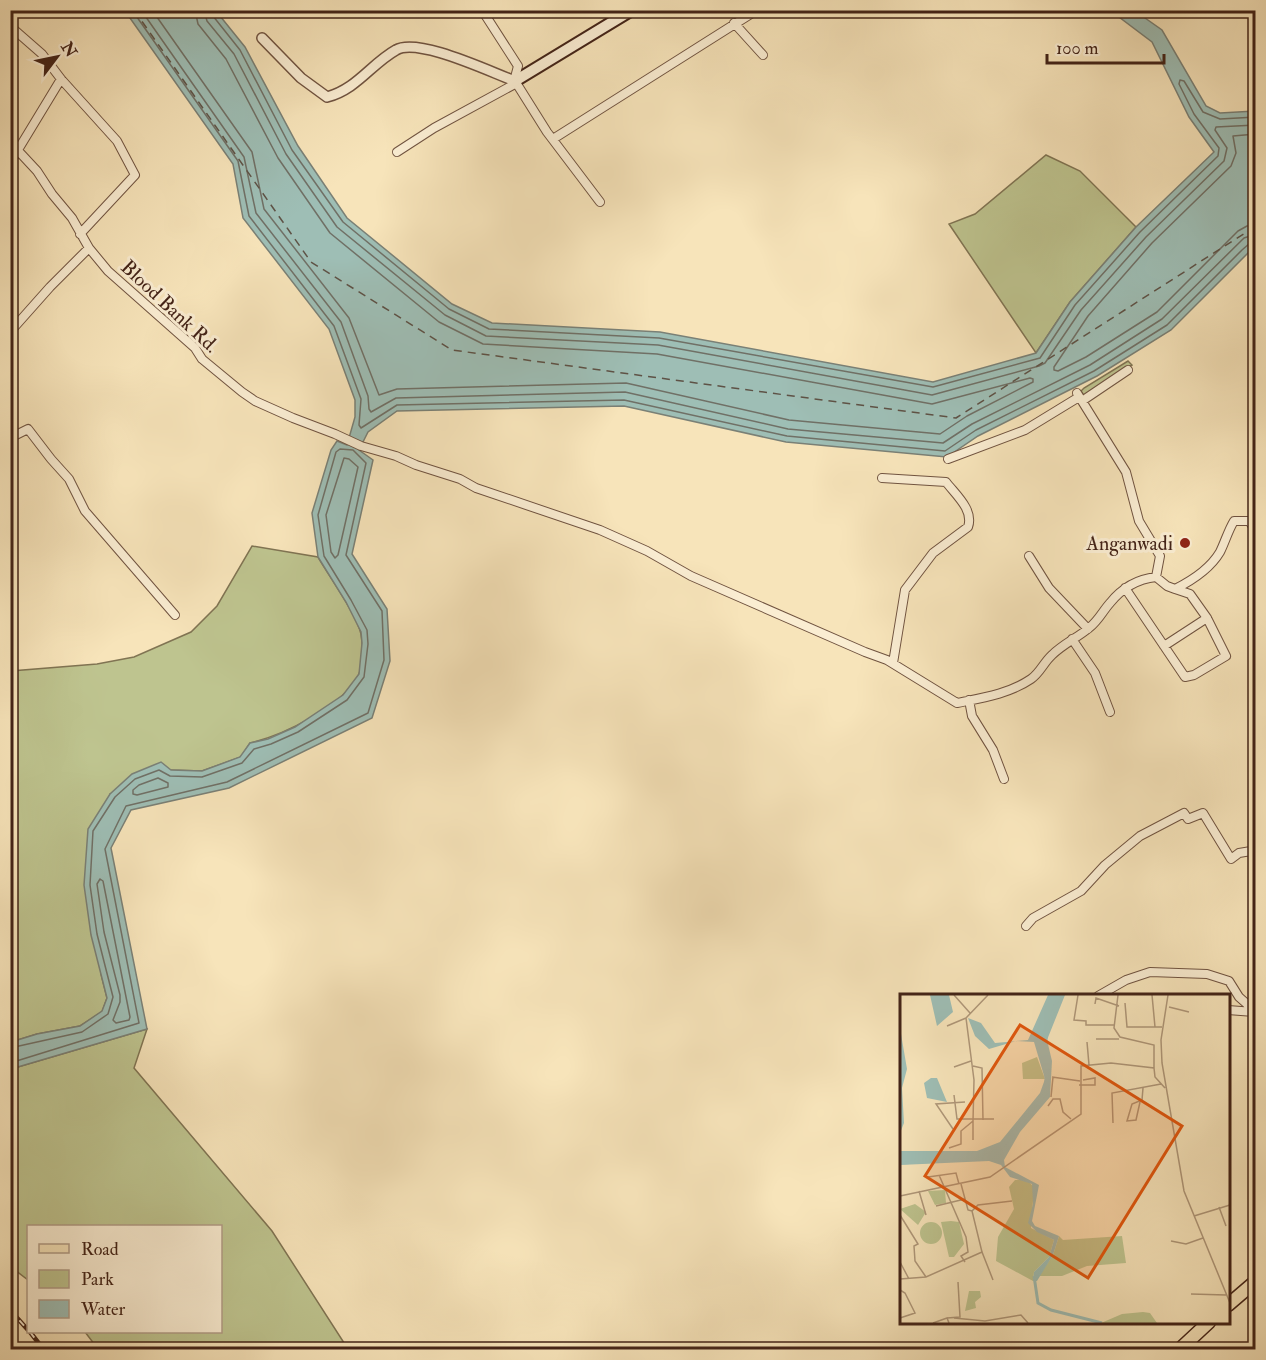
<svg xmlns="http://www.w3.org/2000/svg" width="1266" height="1360" viewBox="0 0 1266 1360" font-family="'IM FELL Double Pica',serif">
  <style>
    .green { fill: #bec48f; stroke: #807453; stroke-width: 1.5 }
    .water { fill: #9ebeb5; stroke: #7a8076; stroke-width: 1.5 }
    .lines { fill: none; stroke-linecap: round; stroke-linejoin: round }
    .shore { stroke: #707066; stroke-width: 1.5 }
    .ferry { stroke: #5e5246; stroke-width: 1.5; stroke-dasharray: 8 6; stroke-linecap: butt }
    .minor-casing { stroke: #705340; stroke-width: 10 }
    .tertiary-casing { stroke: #705340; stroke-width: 12 }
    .secondary-casing { stroke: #432317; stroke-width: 14 }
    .primary-casing { stroke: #432317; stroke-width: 15 }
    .minor { stroke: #faedd2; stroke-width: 8 }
    .tertiary { stroke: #faedd2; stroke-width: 9 }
    .secondary { stroke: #faedd2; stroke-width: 10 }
    .primary { stroke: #f7e4ba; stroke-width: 12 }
    .rail-casing { stroke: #432317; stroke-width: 4.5 }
    .rail { stroke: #faedd2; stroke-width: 2; stroke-dasharray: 7; stroke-linecap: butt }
    .poi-dot { fill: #8f2418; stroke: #faedd2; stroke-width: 2 }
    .labels { text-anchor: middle; stroke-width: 6; stroke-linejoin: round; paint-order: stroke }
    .street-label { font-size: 20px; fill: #432317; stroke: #faedd2 }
    .poi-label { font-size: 20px; fill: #432317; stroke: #faedd2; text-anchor: end }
    .inset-river { fill: none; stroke: #9ebeb5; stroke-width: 3 }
    .inset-road { fill: none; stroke: #af9779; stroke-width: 1.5 }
    .view { fill: #e0560d; fill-opacity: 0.15; stroke: #e0560d; stroke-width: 3 }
    .inset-edge { fill: none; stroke: #432317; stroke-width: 3 }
  </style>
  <rect width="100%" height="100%" fill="#f7e4ba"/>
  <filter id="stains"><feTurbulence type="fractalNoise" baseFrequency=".00333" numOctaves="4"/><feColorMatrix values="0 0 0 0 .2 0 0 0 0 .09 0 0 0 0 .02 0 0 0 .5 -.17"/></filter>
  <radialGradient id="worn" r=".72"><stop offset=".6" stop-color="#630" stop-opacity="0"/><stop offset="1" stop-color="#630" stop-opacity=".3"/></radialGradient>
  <path class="green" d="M1046 155 1080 171 1136 227 1070 302 1036 353 949 224 975 214Z
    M1128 361 1132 365 1084 396 1081 391 1084 388Z
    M252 546 318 557C329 576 357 615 361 634 363 645 363 666 358 676 341 707 284 735 250 743L241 757 202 771 171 770 110 794 101 974 107 998 102 1012 80 1026 37 1034 11 1042V671L97 664 134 657 191 632 217 606Z
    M147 1029 134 1068 272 1231 348 1349H98L85 1332H220V1226H28V1280L11 1267V1069Z"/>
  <path class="water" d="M125 11H216L245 47 298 146 347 218 452 304 492 323 660 332 933 382 1036 353 1070 302 1136 227 1214 152 1189 117 1152 42 1111 11H1135L1162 30 1206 106 1220 113 1255 111V246L1171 330 1097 376 978 436 947 457 786 442 624 406 397 411 368 432 359 450 373 460 352 554 387 609 390 661 372 718 229 788 131 810 111 848 147 1029 11 1069V1042L37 1034 80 1026 102 1011 107 998 91 935 84 885 88 829 110 794 132 774 161 762 171 770 202 771 240 757 250 743 268 739 295 727 343 695 359 674 362 643 361 632 346 602 318 557 312 513 331 450 337 441 347 445 355 417V400L329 329 243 218 233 164Z"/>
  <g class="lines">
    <path class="shore" d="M132 10 238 161 249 216 334 326 361 399 359 425 361 428 397 405 624 400 787 436 945 451 976 430 1094 371 1167 325 1242 250 1250 243 1256 242
      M141 10 244 157 256 213 341 322 368 396 369 409 371 412 396 398 625 392 788 429 943 443 972 424 1090 365 1162 319 1244 238 1256 234
      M152 10 252 152 264 209 349 318 379 395 397 389 626 383 789 420 940 434 967 416 1033 382V379L1030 378 932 404 657 354 483 344 439 322 330 233 278 158 226 59 198 24 195 10
      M204 10 207 21 234 54 286 154 337 227 445 315 486 336 658 345 932 395 1039 366 1045 363 1081 310 1146 237 1224 161 1227 148 1215 130 1216 127 1256 125
      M211 10 213 16 240 50 292 150 343 222 449 309 489 329 659 338 933 387 1040 358 1075 305 1140 232 1218 156 1219 148 1194 114 1179 84 1180 80 1184 81 1203 112 1220 119 1256 117
      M1256 134 1233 136 1236 153 1231 166 1152 243 1088 316 1054 367V370L1058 371 1086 357 1157 312 1238 231 1247 226 1256 225
      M344 458 349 459 358 467 338 555 335 558 331 552 326 515Z
      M158 778 168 783V787L137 795 133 794V790L139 785Z
      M100 879 103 881 130 1017 129 1020 116 1023 113 1020 120 1002V995L104 932 97 884Z
      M10 1048 82 1032 108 1014 113 997 97 934 90 885 93 831 115 797 135 779 159 770 170 776 202 777 242 763 254 749 271 744 298 732 347 700 364 677 368 644 367 630 351 600 324 556 318 515 336 452 340 449 353 450 366 463 346 555 382 611 384 660 368 713 227 782 126 806 105 849 139 1023 10 1063"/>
    <path class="ferry" d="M134 10 311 262 452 350 956 418 1256 226"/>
    <g class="minor-casing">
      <path id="minor" d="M734 23 763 55
        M10 26 42 54 61 79 117 141 135 175 80 234
        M515 81 547 132 600 202
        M553 139 757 10
        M10 142 37 171 52 194 72 218 89 248 108 271 195 348 202 359 242 392 255 401 293 418 335 434 361 446 396 456 416 465 460 479 476 488 600 530 647 551 691 576 865 652 887 660 957 703C982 698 1009 694 1031 679 1040 673 1044 662 1052 655 1063 644 1077 638 1089 628 1099 620 1102 612 1110 603 1122 588 1138 579 1156 577L1167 586 1175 589C1193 580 1210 569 1220 552 1225 542 1228 531 1234 521H1249L1256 531
        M397 152 434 128 513 85 518 66 482 10
        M10 163 61 79
        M10 332 50 287 89 248
        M1077 393 1126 472 1139 521 1160 556 1156 577
        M1082 401 1128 370
        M10 438 28 429 51 459 69 479 85 511 175 615
        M948 459 1025 430 1079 397
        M882 478 946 482C956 495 974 510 968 527L933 553 905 590 893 663
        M1029 556 1049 588 1088 629
        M1125 588 1185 677 1194 675 1226 656 1207 618 1190 594 1175 589
        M1072 639 1095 673 1110 712
        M1164 646 1207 618
        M969 700 972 716 993 750 1004 779
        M1026 926 1033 918 1081 891 1105 865 1140 836 1184 813 1188 819 1203 813 1231 859 1239 853 1251 851 1256 855
        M1098 996 1126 980 1150 972 1207 974 1229 981 1239 997 1256 1012
        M1228 1010 1254 1012"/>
    </g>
    <g class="tertiary-casing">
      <path id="tertiary" d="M262 38 301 78 327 97C357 89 371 64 396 50 418 37 490 72 515 81"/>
    </g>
    <g class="secondary-casing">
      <path id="secondary" d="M515 81 632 10"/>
    </g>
    <g class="primary-casing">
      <path id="primary" d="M1228 1305 1256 1281
        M1179 1350 1209 1322"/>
    </g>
    <use href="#minor" class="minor"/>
    <use href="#tertiary" class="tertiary"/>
    <use href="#secondary" class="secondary"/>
    <use href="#primary" class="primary"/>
    <g class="rail-casing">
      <path id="rail" d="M10 1310 28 1330
        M30 1332 44 1350"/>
    </g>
    <use href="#rail" class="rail"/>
  </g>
  <circle class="poi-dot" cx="1185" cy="543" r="6"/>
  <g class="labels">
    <g class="street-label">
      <text transform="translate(170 306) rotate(43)" y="7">Blood Bank Rd.</text>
    </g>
    <g class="poi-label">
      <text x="1173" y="550">Anganwadi</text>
    </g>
  </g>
  <g transform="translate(900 994)">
    <rect width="330" height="330" fill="#f7e4ba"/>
    <path d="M137 63 145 85H123L122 69ZM115 186H127L134 193 131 234 154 246 149 263 134 278 133 287 96 267 98 243 114 215 109 193ZM45 196 46 209 35 211 28 197ZM15 210 26 218 18 231 0 215ZM51 227 59 228 64 250 54 263H49L41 228ZM20 239a11 11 0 1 1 22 0a11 11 0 1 1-22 0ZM159 242 163 246 222 242 226 269 187 272 162 282H139L153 261ZM69 297H80L81 303 75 308 76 314 65 317ZM243 318 250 319 257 329H201L222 320Z" fill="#bec48f"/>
    <path d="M30 1H49L53 18 37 32ZM148 1H165L147 46 152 67 150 103 120 138 104 166 105 173 139 191 132 227 135 232 159 242 153 261 137 287H133L134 278 149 263 154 246 137 238 128 229 133 210 132 190 110 183 101 171 89 167 0 171V157H77L100 148 140 99 145 85 134 48 116 47 89 55 75 42 68 24 81 29 95 49 128 46ZM0 34 7 75 2 94 4 129 0 139ZM31 84H37L47 108 27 104 24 89Z" fill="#9ebeb5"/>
    <path class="inset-river" d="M0 169 79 165 101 154 146 99V38L159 1M134 282 138 309 151 316 202 329"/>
    <path class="inset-road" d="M54 1 70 19M178 1 174 26 186 27V31H214M218 1 214 34 220 43 254 51V74M252 1 255 33M268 1 261 46 262 69 284 197 330 309M225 9 227 33H262M195 10 196 4 219 12M269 13 289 18M47 32 66 24M196 45H219M187 48 189 71M73 72 82 74 83 126M54 73 71 67M152 83 180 87M179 91H195V84L183 86M54 101 57 125H94M151 103 153 83M240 108 236 126 227 127 232 110 242 106 243 94M148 112 153 105H160L163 118 171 125M73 127 74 86 66 24 88 1M213 129 212 99 261 90M53 135 36 110 65 108M73 146V127M49 154 61 150V137L73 127M39 181 66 243 68 258 61 262 65 268M28 183 56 179 59 190M61 190 68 216 72 217M19 197 26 221M0 202 90 183 181 120V72L211 69 254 74 255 83 265 94M36 212 65 205M319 213 326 232M0 221 18 250 14 252 15 267 26 283M294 222 330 211M271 247 286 250 303 244M82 258 93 286M0 268 9 285M0 285 26 283 82 258 72 217 78 211 112 207M0 296 5 299 15 319 0 324M291 300 326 301M47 324 60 323 58 288M54 324 85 327 121 321 128 329M33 329 47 324 49 329"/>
    <path class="view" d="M120 31 282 132 188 284 25 182Z"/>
    <rect width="330" height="330" class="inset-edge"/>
  </g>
  <rect width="1266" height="1360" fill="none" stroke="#f7e4ba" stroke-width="36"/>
  <rect x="12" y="12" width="1242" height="1336" fill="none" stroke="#432317" stroke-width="3"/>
  <rect x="18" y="18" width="1230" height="1324" fill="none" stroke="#432317" stroke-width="1.5"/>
  <rect x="27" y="1225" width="195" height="108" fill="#faedd2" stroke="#b19c87" stroke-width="1.5"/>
  <rect x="39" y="1244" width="30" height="9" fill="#f7e4ba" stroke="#b19c87" stroke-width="1.5"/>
  <text x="81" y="1255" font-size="18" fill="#432317">Road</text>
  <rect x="39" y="1270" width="30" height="18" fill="#bec48f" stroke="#b19c87" stroke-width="1.5"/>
  <text x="81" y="1285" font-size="18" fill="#432317">Park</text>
  <rect x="39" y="1300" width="30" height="18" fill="#9ebeb5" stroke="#b19c87" stroke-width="1.5"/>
  <text x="81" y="1315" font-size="18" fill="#432317">Water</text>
  <g transform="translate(57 57) rotate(58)" stroke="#faedd2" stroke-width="4.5" paint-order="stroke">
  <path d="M0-4.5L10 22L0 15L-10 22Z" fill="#432317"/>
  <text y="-9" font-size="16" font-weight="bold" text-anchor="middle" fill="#432317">N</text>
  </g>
  <path d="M1047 54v9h117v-9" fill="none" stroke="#432317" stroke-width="3"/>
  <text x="1056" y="54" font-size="18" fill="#432317" stroke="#faedd2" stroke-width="4.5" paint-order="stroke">100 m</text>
  <rect width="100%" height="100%" filter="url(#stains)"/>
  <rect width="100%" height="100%" fill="url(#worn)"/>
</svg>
